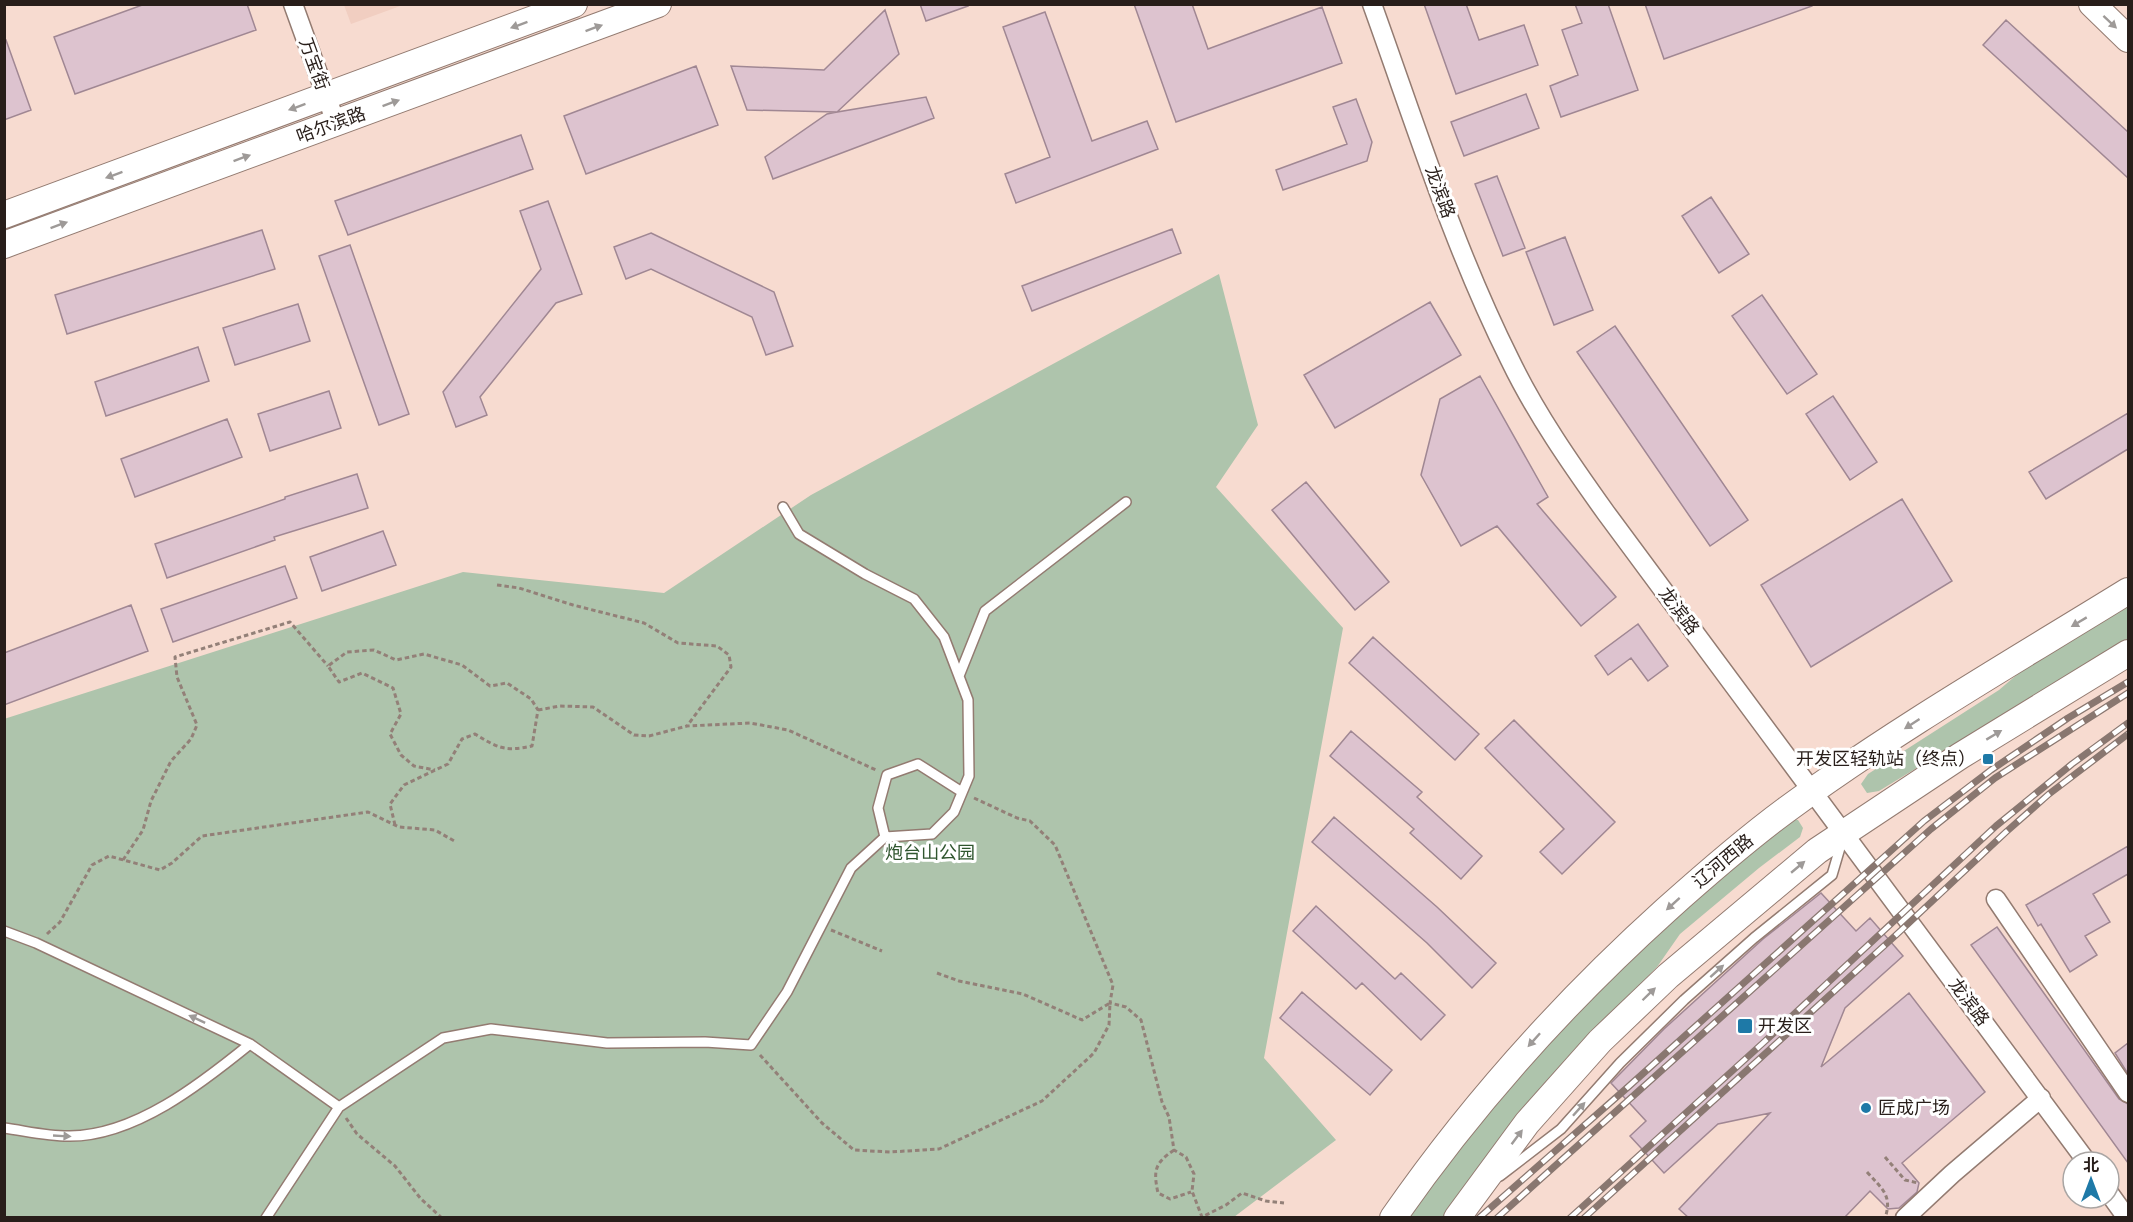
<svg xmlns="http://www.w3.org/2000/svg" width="2133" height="1222" viewBox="0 0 2133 1222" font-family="Poppins,'Noto Sans SC',sans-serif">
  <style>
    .built { fill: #f1cec1 }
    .green { fill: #aec4ac }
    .building { fill: #ddc3cf; stroke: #a08793; stroke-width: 1.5 }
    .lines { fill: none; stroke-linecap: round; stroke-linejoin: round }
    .lane-casing { stroke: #937b71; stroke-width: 12 }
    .street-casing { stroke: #937b71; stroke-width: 21 }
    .secondary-casing { stroke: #937b71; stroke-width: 28 }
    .path { stroke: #938078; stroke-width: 3; stroke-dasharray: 4.5 3; stroke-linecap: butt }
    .lane { stroke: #fff; stroke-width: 9 }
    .street { stroke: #fff; stroke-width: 18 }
    .secondary { stroke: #fff; stroke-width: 26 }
    .rail-casing { stroke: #897770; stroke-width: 7 }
    .rail { stroke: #fff; stroke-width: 4.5; stroke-dasharray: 14; stroke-linecap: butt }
    .oneway { fill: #9e9a98 }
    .poi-dot { fill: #1e79a7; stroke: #fff; stroke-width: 2 }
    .labels { text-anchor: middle; stroke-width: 6; stroke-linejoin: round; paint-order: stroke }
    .street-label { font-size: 18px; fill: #281e1a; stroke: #fff }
    .poi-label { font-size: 18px; fill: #281e1a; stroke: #fff; text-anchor: start }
    .park-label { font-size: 18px; fill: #30562f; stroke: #fff }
  </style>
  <rect width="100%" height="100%" fill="#f7dbd0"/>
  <path class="built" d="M344 5V4L403 5 351 24Z"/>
  <path class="green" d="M1219 274 1258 425 1216 487 1343 628 1264 1058 1336 1140 1234 1217H5L4 719 463 572 664 593 811 495Z
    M2128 603V639L1879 791 1867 793 1861 784 1868 774 1999 690 2034 660Z
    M1790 819 1798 820 1803 828 1800 837 1759 868 1680 934 1657 967 1545 1083 1476 1172 1444 1217 1406 1218 1494 1101 1614 971Z"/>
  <path class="building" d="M145 4H247L256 30 75 94 54 37Z
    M920 4H967L968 6 926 21Z
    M1134 4H1192L1208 49 1322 7 1342 63 1176 122Z
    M1424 4H1466L1479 40 1524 25 1538 65 1456 94Z
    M1575 4H1608L1638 90 1561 117 1550 86 1578 75 1562 30 1582 23Z
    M1645 4H1812V6L1664 59Z
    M885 10 899 54 837 112 926 97 934 118 773 179 765 157 827 114 837 112 747 110 731 66 824 70Z
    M1045 12 1092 141 1147 121 1158 149 1016 203 1005 174 1050 157 1003 27Z
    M2006 20 2128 132V178L1983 45Z
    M6 40 31 110 4 120V41Z
    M696 66 718 125 586 174 564 116Z
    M1526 94 1539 128 1464 156 1451 122Z
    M1356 99 1372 142 1367 161 1283 190 1276 170 1347 144 1333 107Z
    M521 135 533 169 348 235 335 201Z
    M1497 176 1525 248 1503 256 1475 184Z
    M1711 197 1749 254 1719 273 1682 216Z
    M548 201 582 294 556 303 480 397 487 415 456 427 443 392 541 269 520 211Z
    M1172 229 1181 253 1032 311 1022 286Z
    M262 230 275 269 67 334 55 295Z
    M651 233 774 292 793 346 766 355 752 317 651 269 626 279 614 247Z
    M1565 237 1593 310 1554 325 1526 252Z
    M350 245 409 414 379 425 319 256Z
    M1762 295 1817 374 1787 394 1732 316Z
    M1430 302 1461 355 1335 428 1304 375Z
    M298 304 310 341 235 365 223 328Z
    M1615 326 1748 520 1710 546 1577 352Z
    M198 347 209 381 106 416 95 382Z
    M1480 376 1548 497 1537 504 1616 597 1581 626 1497 526 1461 546 1421 475 1440 399Z
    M329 391 341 428 270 451 258 414Z
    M1833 396 1877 462 1850 480 1806 414Z
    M2128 413V449L2046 499 2029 472Z
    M227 419 242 457 135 497 121 459Z
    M357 474 368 508 274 537 275 540 167 578 155 544 285 499V497Z
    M1306 482 1389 582 1355 610 1272 510Z
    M1902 499 1952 581 1811 667 1761 585Z
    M383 531 396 565 322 591 310 557Z
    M285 566 297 598 173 642 161 609Z
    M131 605 148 651 4 705V653Z
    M1638 624 1668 666 1648 681 1631 658 1608 675 1595 656Z
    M1373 637 1479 734 1455 760 1349 663Z
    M1514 720 1615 822 1562 874 1540 852 1564 829 1485 748Z
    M1351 731 1422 792 1417 797 1482 856 1461 879 1410 833 1414 829 1330 756Z
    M1334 817 1437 907 1496 963 1472 988 1427 943 1312 842Z
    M2128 846V874L2093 894 2110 922 2085 936 2097 955 2070 972 2041 924 2038 926 2026 905Z
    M1821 893 1856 931 1870 918 1903 956 1845 1008 1821 1067 1909 993 1985 1092 1902 1163 1919 1183 1917 1192 1899 1208 1888 1209 1870 1191 1844 1218H1689L1679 1209 1770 1113 1718 1124 1664 1173 1630 1136 1646 1121 1611 1083 1664 1029 1763 939Z
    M1316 906 1395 979 1401 973 1445 1015 1421 1040 1362 983 1356 989 1293 931Z
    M1997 927 2119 1099 2128 1104V1163L1971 945Z
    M1302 992 1392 1070 1370 1095 1280 1018Z
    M2128 1043V1074L2115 1053Z"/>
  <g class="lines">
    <g class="lane-casing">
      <path id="lane" d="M959 676 985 611 1126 502
        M885 837 878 808 887 775 918 764 962 792
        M4 931 36 943 250 1044 339 1107 443 1038 491 1029 607 1043 705 1042 751 1045 787 992 851 868 885 837 932 834 954 812 969 776 968 700 944 637 914 599 865 574 799 534 783 507
        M4 1128C26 1131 47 1136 68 1136 134 1137 202 1083 250 1044
        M1500 1176 1561 1129 1620 1063 1684 1000 1754 938 1832 875 1842 841
        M266 1218 339 1107"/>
    </g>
    <g class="street-casing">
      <path id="street" d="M293 4 336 123
        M1372 4C1415 123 1453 246 1510 360 1536 414 1571 464 1606 513L2087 1162
        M1996 899 2128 1093
        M2109 1193 2127 1218
        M1905 1218 1952 1174 2041 1098"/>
    </g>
    <g class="secondary-casing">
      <path id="secondary" d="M2092 4 2128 39
        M4 215 574 4
        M4 245 658 4
        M1393 1218C1472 1104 1563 1003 1666 910 1704 876 1744 841 1786 810 1895 730 2013 662 2128 591
        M1457 1218 1527 1123 1600 1041 1668 976 1817 851 1960 756 2128 653"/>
    </g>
    <path class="path" d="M497 585 519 588 573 605 644 623 678 643 717 646 729 655 731 667 687 726
      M538 710 560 706 593 707 634 735 649 736 687 726 750 723 788 730 876 770
      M974 798 1017 818 1030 821 1055 845 1113 985 1110 1003 1126 1007 1141 1020 1162 1102 1169 1117 1174 1150 1186 1157 1194 1174 1192 1191 1202 1217 1226 1205 1242 1193 1266 1201 1284 1203
      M395 825 390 804 404 785 448 764 462 739 475 734C498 748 505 752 532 746L538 710 531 699 507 683 490 686 462 665 424 654 396 660 374 650 347 652 328 666 339 682 362 673 393 688 401 714 390 734 401 755 414 766 435 770
      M123 860 143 830 151 801 171 761 191 739 197 725 177 677 175 657 290 622 328 666
      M831 930 882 951
      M47 934 60 922 92 865 109 856 160 870 172 863 202 836 368 812 399 827 435 830 456 842
      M937 973 959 981 1023 994 1082 1020 1110 1003
      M760 1055 822 1123 854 1150 890 1152 939 1149 1042 1101 1094 1053 1109 1025 1110 1003
      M346 1118 357 1134 395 1166 421 1199 442 1218
      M1174 1150C1155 1163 1153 1170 1158 1193L1170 1199 1191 1192
      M1885 1157 1905 1180 1918 1183
      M1867 1172C1881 1188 1893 1195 1885 1218"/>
    <use href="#lane" class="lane"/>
    <use href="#street" class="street"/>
    <use href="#secondary" class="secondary"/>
    <g class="rail-casing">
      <path id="rail" d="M1479 1218 1628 1087 1924 821 1991 770 2068 718 2128 682
        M1497 1218 1931 829 1995 778 2128 693
        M1570 1218 1763 1043 1996 826 2072 764 2128 723
        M1584 1218 1896 935 2006 832 2049 794 2128 734"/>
    </g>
    <use href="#rail" class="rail"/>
  </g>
  <defs><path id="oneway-solid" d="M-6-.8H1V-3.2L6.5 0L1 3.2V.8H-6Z" transform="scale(1.5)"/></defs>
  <g class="oneway">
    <use href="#oneway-solid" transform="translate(2110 22) rotate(43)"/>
    <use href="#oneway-solid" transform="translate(519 25) rotate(160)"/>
    <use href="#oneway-solid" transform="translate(594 28) rotate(-20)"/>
    <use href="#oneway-solid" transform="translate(391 103) rotate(-20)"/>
    <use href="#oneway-solid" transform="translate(297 107) rotate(160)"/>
    <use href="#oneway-solid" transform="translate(242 158) rotate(-20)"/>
    <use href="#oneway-solid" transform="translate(114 175) rotate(160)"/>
    <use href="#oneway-solid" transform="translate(59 225) rotate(-20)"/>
    <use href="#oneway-solid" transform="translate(2079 622) rotate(149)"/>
    <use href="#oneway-solid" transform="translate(1912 724) rotate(147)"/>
    <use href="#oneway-solid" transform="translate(1994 735) rotate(-31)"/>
    <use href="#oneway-solid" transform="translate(1798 867) rotate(-40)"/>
    <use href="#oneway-solid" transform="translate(1673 904) rotate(138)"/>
    <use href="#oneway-solid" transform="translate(1717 971) rotate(-42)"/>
    <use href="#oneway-solid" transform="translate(1649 994) rotate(-44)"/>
    <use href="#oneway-solid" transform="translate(197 1019) rotate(-155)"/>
    <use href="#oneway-solid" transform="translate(1534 1040) rotate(132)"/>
    <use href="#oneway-solid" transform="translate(1579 1109) rotate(-48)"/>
    <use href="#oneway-solid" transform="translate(62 1136) rotate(3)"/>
    <use href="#oneway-solid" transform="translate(1517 1137) rotate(-53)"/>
  </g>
  <g class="poi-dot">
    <rect x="1982" y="753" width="12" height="12" rx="3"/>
    <rect x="1737" y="1018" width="16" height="16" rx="3"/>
    <circle cx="1866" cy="1108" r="6"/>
  </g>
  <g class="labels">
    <g class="street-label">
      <text transform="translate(314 64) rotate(70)" y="6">万宝街</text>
      <text transform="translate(331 125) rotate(-20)" y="6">哈尔滨路</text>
      <text transform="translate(1440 192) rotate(70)" y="6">龙滨路</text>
      <text transform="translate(1679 611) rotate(53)" y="6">龙滨路</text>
      <text transform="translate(1723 861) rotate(-40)" y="6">辽河西路</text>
      <text transform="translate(1969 1002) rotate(53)" y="6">龙滨路</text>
    </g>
    <g class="poi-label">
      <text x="1976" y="765" text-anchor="end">开发区轻轨站（终点）</text>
      <text x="1758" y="1032">开发区</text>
      <text x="1878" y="1114">匠成广场</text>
    </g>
    <g class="park-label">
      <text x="930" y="859">炮台山公园</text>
    </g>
  </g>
  <rect width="2133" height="1222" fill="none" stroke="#281e1a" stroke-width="12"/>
  <g transform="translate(2091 1180)"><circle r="28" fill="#ffffff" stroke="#a9a5a3" stroke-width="1.5"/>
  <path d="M0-4.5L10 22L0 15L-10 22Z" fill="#1e79a7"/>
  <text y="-9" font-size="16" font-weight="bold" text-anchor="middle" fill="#281e1a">北</text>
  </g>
</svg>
